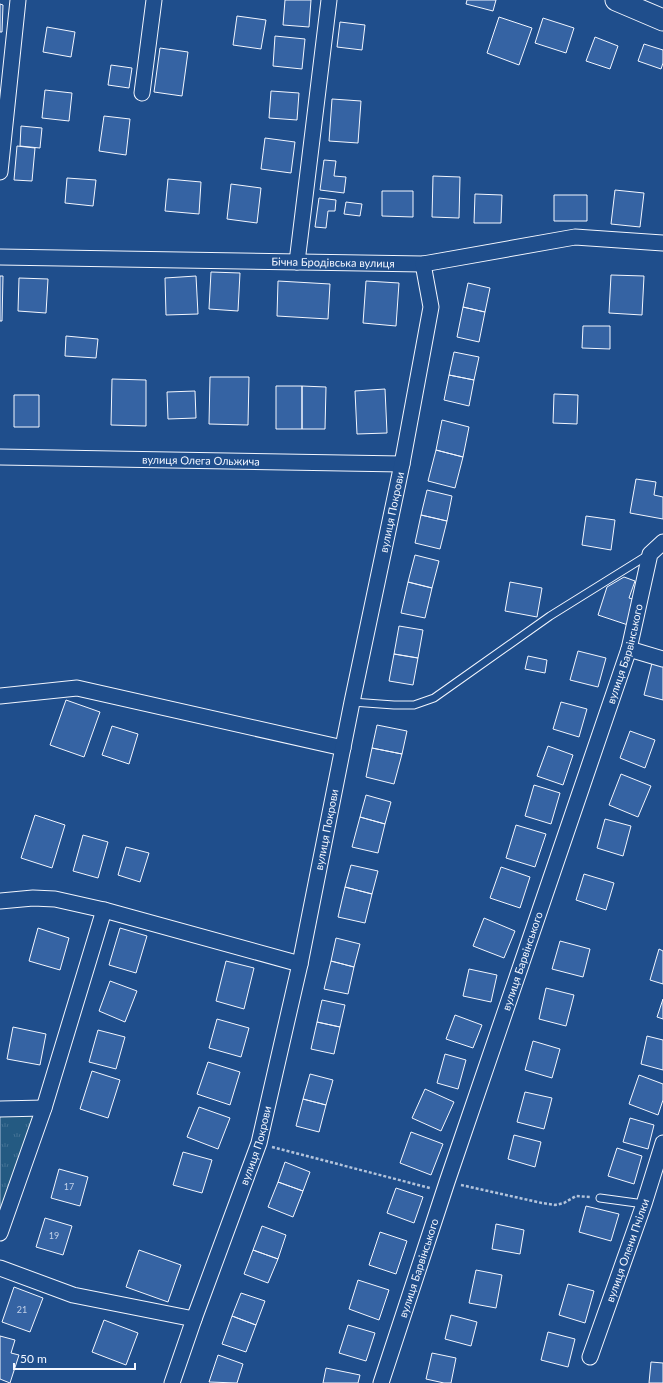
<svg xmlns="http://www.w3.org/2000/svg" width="663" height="1383" viewBox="0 0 663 1383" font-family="Lato,sans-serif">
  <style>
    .park { fill: url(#park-tufts); stroke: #a8bbd7 }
    .building { fill: #3563a3; stroke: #f2f6ff }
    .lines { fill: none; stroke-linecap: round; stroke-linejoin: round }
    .lane-casing { stroke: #f2f6ff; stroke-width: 9 }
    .street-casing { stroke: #f2f6ff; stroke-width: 17 }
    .secondary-casing { stroke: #f2f6ff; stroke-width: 23 }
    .path { stroke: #b3c4dc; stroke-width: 2.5; stroke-dasharray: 3 2; stroke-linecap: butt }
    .lane { stroke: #1f4e8c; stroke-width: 7 }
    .street { stroke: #1f4e8c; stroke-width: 15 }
    .secondary { stroke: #1f4e8c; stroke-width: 21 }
    .labels { text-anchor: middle; stroke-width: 3; stroke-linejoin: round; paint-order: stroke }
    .number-label { font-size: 9px; fill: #c3d1e8 }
    .street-label { font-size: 11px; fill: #f2f6ff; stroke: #1f4e8c }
  </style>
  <defs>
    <pattern id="park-tufts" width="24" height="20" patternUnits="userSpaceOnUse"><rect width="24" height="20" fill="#245a82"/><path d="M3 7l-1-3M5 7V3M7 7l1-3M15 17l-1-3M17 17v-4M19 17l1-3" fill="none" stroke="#447295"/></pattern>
  </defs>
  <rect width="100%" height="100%" fill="#1f4e8c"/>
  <path class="park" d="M44 1108 0 1236V1110Z"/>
  <path class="building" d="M285 0H311L309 27 283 25Z
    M467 0H496L493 11 466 4Z
    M0 4 3 5 2 32H0Z
    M237 16 266 20 261 49 233 45Z
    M499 17 532 28 519 65 487 53Z
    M543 18 574 28 566 53 535 43Z
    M340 22 365 25 362 50 337 47Z
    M47 27 75 32 71 57 43 52Z
    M275 36 305 39 302 69 273 66Z
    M595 37 618 46 610 69 586 61Z
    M644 44 663 50V63L661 69 638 61Z
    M160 48 188 52 182 96 154 92Z
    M111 65 132 68 129 88 108 85Z
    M45 90 72 93 69 121 42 118Z
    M271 91 299 93 297 120 269 118Z
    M332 99 361 101 358 143 329 141Z
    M104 116 130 119 126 155 99 151Z
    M21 126 42 128 40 148 20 146Z
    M265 138 295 142 291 173 261 169Z
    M17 146 35 148 32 181 14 180Z
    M324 160 336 161 334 176 346 177 344 193 320 190Z
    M433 176 460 177 459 218 432 217Z
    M67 178 96 180 93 206 65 203Z
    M168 179 201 182 199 214 165 211Z
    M231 184 261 188 257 223 227 219Z
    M615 190 644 193 640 227 611 224Z
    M382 191H413V217L382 216Z
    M475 194 502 195 501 223H474Z
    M554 195H587V221H554Z
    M319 198 336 200 335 211H328L326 228 315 227Z
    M346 202 362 204 360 216 344 214Z
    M211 272 240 273 238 311 209 309Z
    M611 275 644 276 642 315 609 313Z
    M0 276H3L2 321H0Z
    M196 276 198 314 166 315 165 278Z
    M19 278 48 279 46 313 18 311Z
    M278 281 330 284 328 319 277 316Z
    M366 281 399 283 396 326 363 323Z
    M468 283 490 288 485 312 463 307Z
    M463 307 485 312 479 342 457 337Z
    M583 326H610V349L582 348Z
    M66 336 98 339 96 358 65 356Z
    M454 352 479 357 474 380 449 375Z
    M449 375 474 380 469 406 444 400Z
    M210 377H249L248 425 209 424Z
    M112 379 146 380V426L111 425Z
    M276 386H302V429H276Z
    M302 386 326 387 325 429H302Z
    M385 389 387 433 357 434 355 391Z
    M195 391 196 418 168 419 167 392Z
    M554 394 578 395 577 424 553 423Z
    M14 395H39V427H14Z
    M442 420 469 427 463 457 436 450Z
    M436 450 463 457 455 488 428 481Z
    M636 479 656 482 654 495 663 497V519L630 513Z
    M427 490 452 496 447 521 421 515Z
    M421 515 447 521 440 549 415 543Z
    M586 516 615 520 611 550 582 545Z
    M415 555 439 561 432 588 408 582Z
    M624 577 635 581 629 598 637 600 628 625 598 615 607 587Z
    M408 582 432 588 425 618 401 613Z
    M510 582 542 588 537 617 505 611Z
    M399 626 423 630 418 658 394 654Z
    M578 651 606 658 598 687 570 680Z
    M394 654 418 658 413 685 389 681Z
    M528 656 547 660 545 673 525 669Z
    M652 663 663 666V700L644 695Z
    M66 700 100 712 84 757 50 745Z
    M561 702 587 709 579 737 553 729Z
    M377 725 407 731 402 754 372 748Z
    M112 726 138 734 129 764 102 755Z
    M630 731 655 740 645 768 620 758Z
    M548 746 573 755 563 785 537 776Z
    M372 748 402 754 394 784 366 777Z
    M621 774 651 786 638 817 609 805Z
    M534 785 560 793 551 824 525 816Z
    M366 795 391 802 385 824 360 817Z
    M35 815 65 825 52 868 21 858Z
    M360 817 385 824 378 853 352 847Z
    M605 819 631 826 623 856 597 848Z
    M516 825 546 834 535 867 506 858Z
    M83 835 108 842 98 878 73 871Z
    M126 847 149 853 140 882 118 875Z
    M351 865 378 871 372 894 345 887Z
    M501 867 530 877 520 908 490 898Z
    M584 874 614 883 606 910 576 900Z
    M345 887 372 894 365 923 338 917Z
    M484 918 515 931 504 958 473 946Z
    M38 928 69 938 60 970 29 961Z
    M120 928 147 936 136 973 109 965Z
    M336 938 360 944 354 967 331 961Z
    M560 941 590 949 583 977 552 969Z
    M659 949 663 951V984L650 980Z
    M226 961 254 968 244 1009 216 1001Z
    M331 961 354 967 348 994 324 989Z
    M469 969 497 975 491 1002 463 996Z
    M110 981 137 991 125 1022 99 1011Z
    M546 988 574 995 566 1026 539 1019Z
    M663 999V1019L657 1017Z
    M322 1000 345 1005 340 1027 317 1022Z
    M455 1015 482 1025 473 1048 446 1039Z
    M217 1019 249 1028 241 1057 209 1048Z
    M317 1022 340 1027 334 1054 311 1049Z
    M13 1027 46 1034 40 1065 7 1059Z
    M98 1030 125 1037 116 1069 89 1062Z
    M647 1036 663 1040V1070L641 1064Z
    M533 1041 560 1049 552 1078 525 1070Z
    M445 1054 466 1060 458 1089 437 1083Z
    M208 1062 240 1072 230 1105 197 1094Z
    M92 1071 120 1080 108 1118 80 1109Z
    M310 1074 333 1080 326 1105 303 1099Z
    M639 1075 663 1084V1100L658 1115 629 1104Z
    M425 1089 454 1102 441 1131 412 1118Z
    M525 1092 552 1098 544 1129 517 1122Z
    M303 1099 326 1105 319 1132 296 1126Z
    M199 1107 230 1118 218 1149 187 1137Z
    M630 1118 654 1125 648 1149 623 1142Z
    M411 1132 443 1144 431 1175 400 1163Z
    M514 1135 541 1142 535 1167 508 1159Z
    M617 1148 642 1156 634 1184 608 1176Z
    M183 1152 212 1160 202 1193 173 1185Z
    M285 1162 310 1172 303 1191 278 1182Z
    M59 1169 88 1177 80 1206 51 1198Z
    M278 1182 303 1191 293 1217 268 1207Z
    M396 1188 423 1197 414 1223 387 1213Z
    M586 1206 619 1214 611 1241 579 1232Z
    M45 1218 72 1226 63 1255 36 1247Z
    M496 1224 524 1230 520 1254 492 1249Z
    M262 1226 286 1235 278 1259 253 1250Z
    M380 1232 407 1241 396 1274 369 1265Z
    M139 1250 181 1265 168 1302 126 1287Z
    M253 1250 278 1259 268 1283 244 1274Z
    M476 1270 502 1275 496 1308 469 1303Z
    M358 1280 389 1290 379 1320 349 1309Z
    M568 1284 594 1291 585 1323 559 1315Z
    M14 1287 43 1298 30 1332 2 1322Z
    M241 1293 265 1301 256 1325 232 1316Z
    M451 1315 477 1322 471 1346 445 1339Z
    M232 1316 256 1325 246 1352 222 1344Z
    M104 1320 138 1333 126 1365 92 1352Z
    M348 1325 375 1333 366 1361 339 1353Z
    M548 1332 575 1339 568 1367 541 1360Z
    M0 1336 15 1340 11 1353 19 1355 10 1383 0 1379Z
    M432 1353 456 1358 451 1383H444L426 1379Z
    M218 1355 243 1364 237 1383 209 1382Z
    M651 1362 663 1363V1383H649Z
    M326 1368 360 1375 358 1383H323Z"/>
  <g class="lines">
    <g class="lane-casing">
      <path id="lane" d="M352 702 394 705H414L434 698 550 616 648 555
        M600 1198 644 1204"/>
    </g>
    <g class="street-casing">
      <g id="street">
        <path d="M142 93 154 0"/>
        <path d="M0 172 18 0"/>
        <path id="s1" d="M0 257 423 264 575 237 663 243"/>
        <path d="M297 262 329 0"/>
        <path id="s2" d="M0 457 402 464"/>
        <path d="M629 649 663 659"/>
        <path d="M0 696 77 688 343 748"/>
        <path d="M0 901 33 898 55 899 104 910 300 964"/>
        <path d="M0 1109 44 1108"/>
        <path d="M0 1233 44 1108 104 910"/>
        <path d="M0 1268 73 1295 194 1319"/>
        <path id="s3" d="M590 1357 644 1204 663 1143"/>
        <path id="s4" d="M172 1383 194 1319 259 1143 300 964 352 702 402 464 431 307 423 264"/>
        <path id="s5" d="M381 1383 447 1182 629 649 650 554 663 542"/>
      </g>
    </g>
    <g class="secondary-casing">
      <path id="secondary" d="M616 0 663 20"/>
    </g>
    <path class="path" d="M272 1147 430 1188
      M461 1185 542 1203 555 1205 564 1203 576 1196 590 1197"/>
    <use href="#lane" class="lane"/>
    <use href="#street" class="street"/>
    <use href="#secondary" class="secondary"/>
  </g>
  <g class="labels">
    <g class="number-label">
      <text x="69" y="1190">17</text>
      <text x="54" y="1239">19</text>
      <text x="22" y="1313">21</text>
    </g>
    <g class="street-label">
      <text dy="4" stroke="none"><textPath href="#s1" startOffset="333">Бічна Бродівська вулиця</textPath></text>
      <text dy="4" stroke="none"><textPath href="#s2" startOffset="201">вулиця Олега Ольжича</textPath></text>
      <text dy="4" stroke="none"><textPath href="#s4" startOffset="900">вулиця Покрови</textPath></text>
      <text dy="4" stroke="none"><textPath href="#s5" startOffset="769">вулиця Барвінського</textPath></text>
      <text dy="4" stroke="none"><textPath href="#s4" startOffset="576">вулиця Покрови</textPath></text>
      <text dy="4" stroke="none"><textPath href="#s5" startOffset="445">вулиця Барвінського</textPath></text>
      <text dy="4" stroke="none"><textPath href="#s4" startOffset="252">вулиця Покрови</textPath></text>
      <text dy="4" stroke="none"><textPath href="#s3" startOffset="113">вулиця Олени Пчілки</textPath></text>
      <text dy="4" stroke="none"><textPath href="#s5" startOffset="121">вулиця Барвінського</textPath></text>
    </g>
  </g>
  <path d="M14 1363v6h121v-6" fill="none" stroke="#f2f6ff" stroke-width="2"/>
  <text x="20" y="1363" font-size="12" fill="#f2f6ff" stroke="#1f4e8c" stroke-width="3" paint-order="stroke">50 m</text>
</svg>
